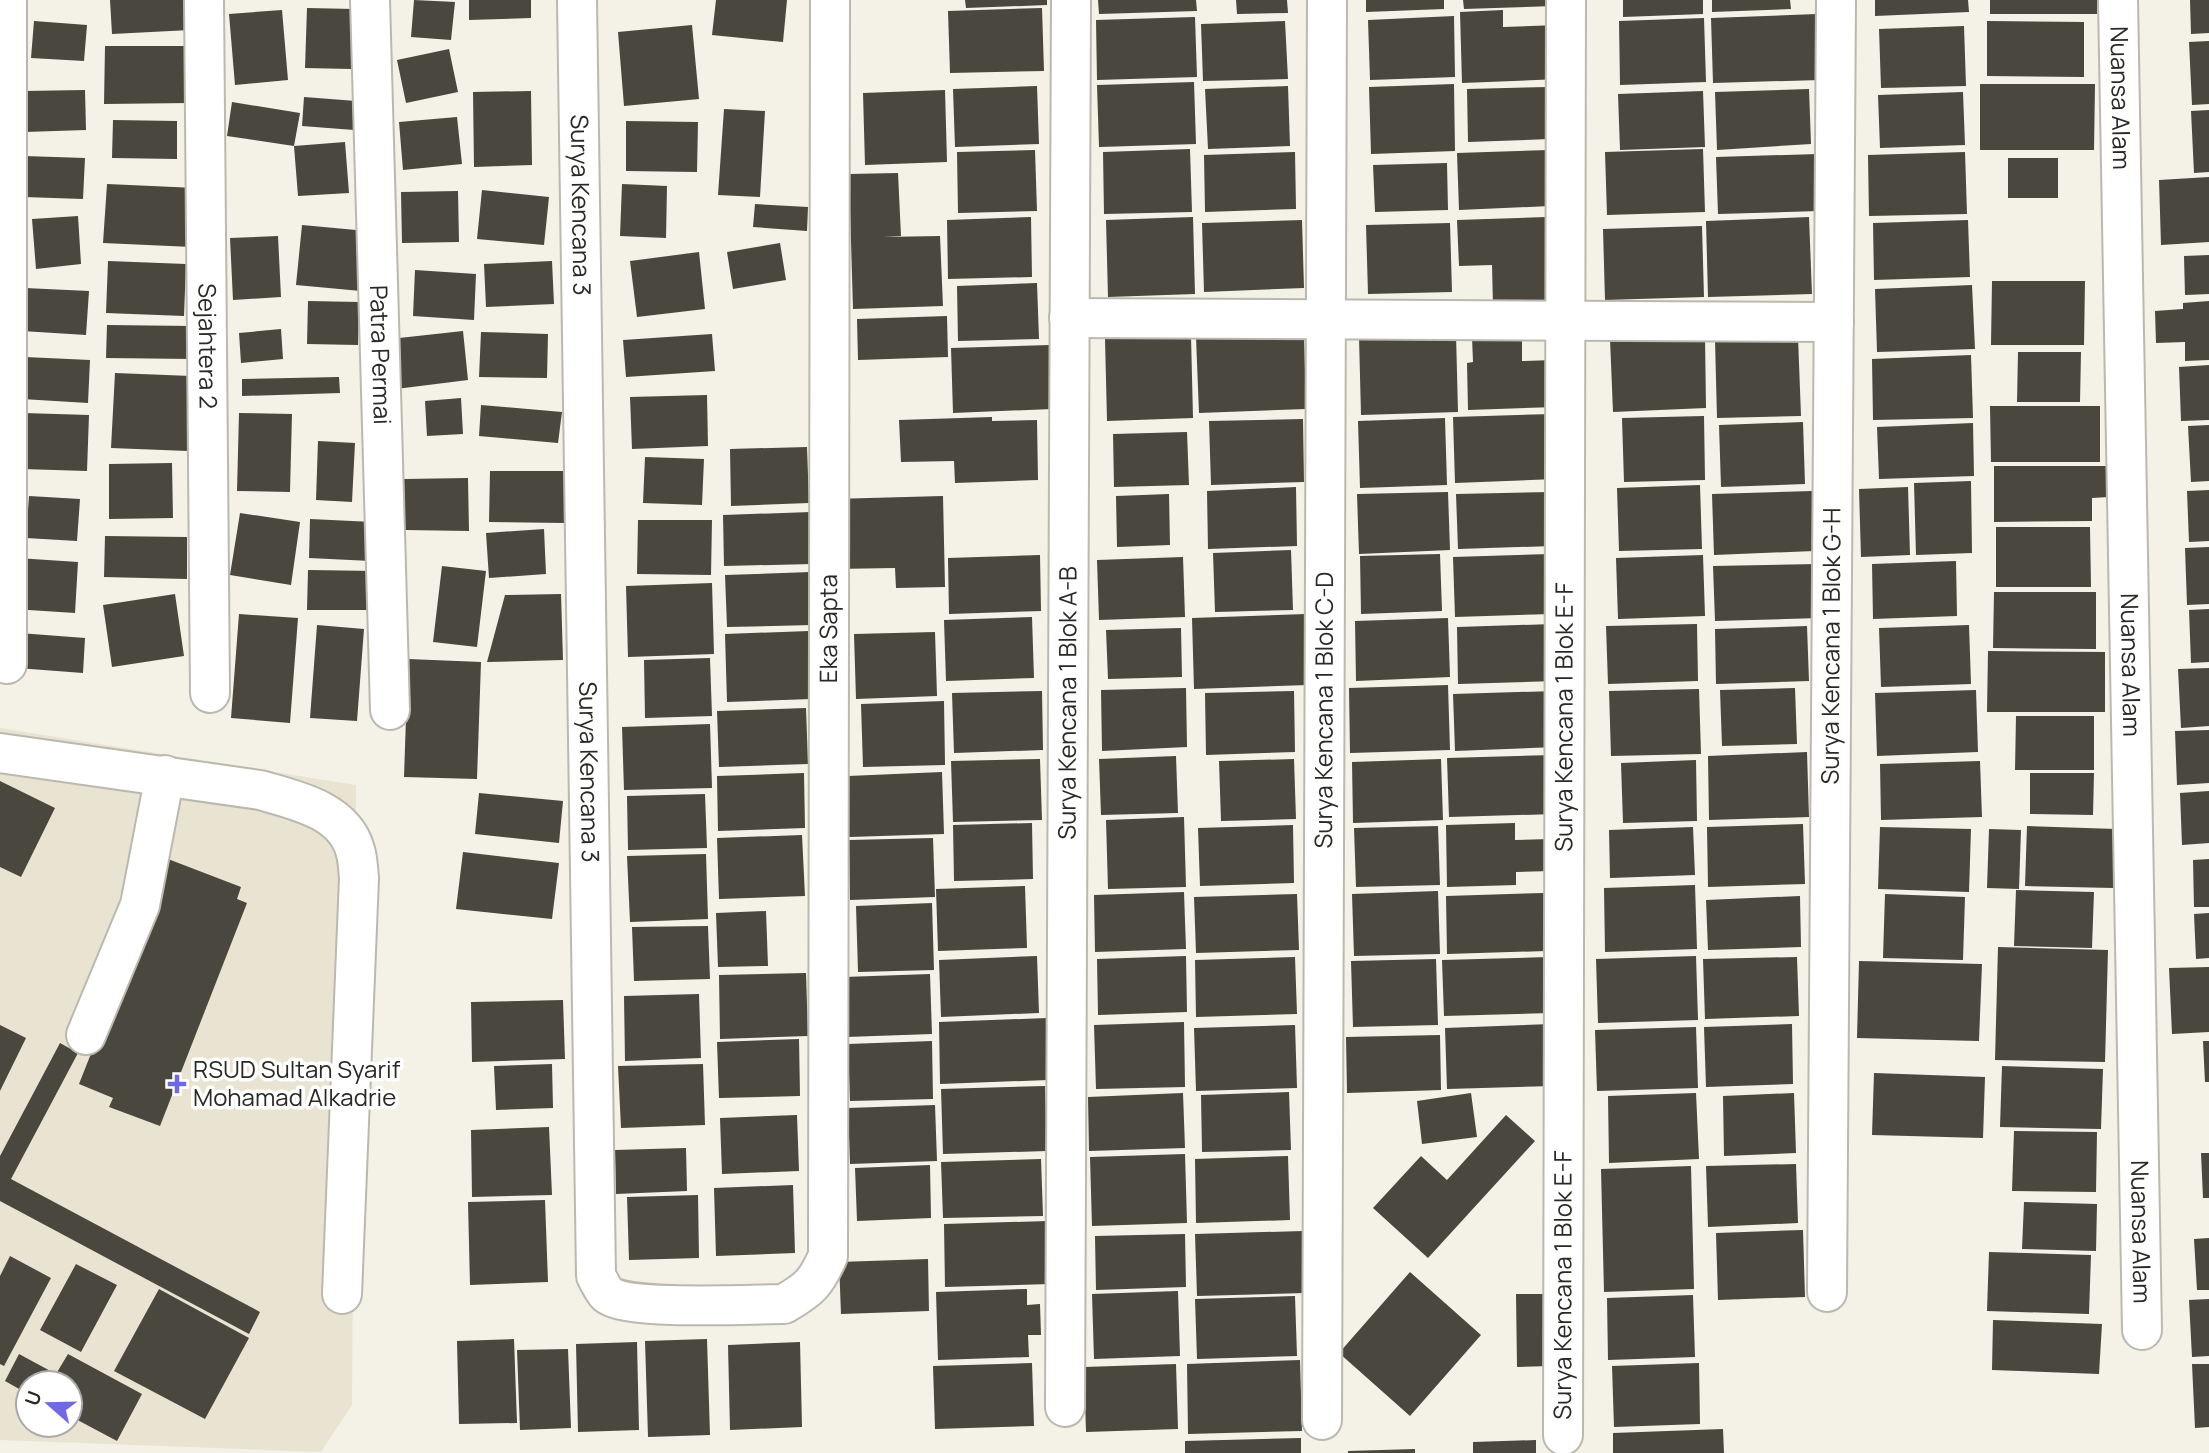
<svg xmlns="http://www.w3.org/2000/svg" width="2209" height="1453" viewBox="0 0 2209 1453" font-family="Manrope,sans-serif">
  <style>
    .built { fill: #e9e4d2; fill-rule: evenodd }
    .building { fill: #49473e }
    .lines { fill: none; stroke-linecap: round; stroke-linejoin: round }
    .minor-casing { stroke: #bbb9af; stroke-width: 42 }
    .minor { stroke: #fff; stroke-width: 38 }
    .poi-dot { fill: #7169e4; stroke: #fff; stroke-width: 2.5 }
    .labels { text-anchor: middle; stroke-width: 7; stroke-linejoin: round; paint-order: stroke }
    .street-label { font-size: 24px; fill: #2a2925; stroke: #fff }
    .poi-label { font-size: 24px; fill: #2a2925; stroke: #fff; text-anchor: start }
  </style>
  <rect width="100%" height="100%" fill="#f4f1e6"/>
  <path class="built" d="M0 728 356 785 352 1405 321 1452 0 1440ZM28 1383H70V1425H28Z"/>
  <path class="building" d="M110 0H189L190 30 112 34Z
    M414 0 455 2 451 40 411 37Z
    M469 0H531V18L469 20Z
    M716 0H787L783 42 712 35Z
    M965 0H1047V5L966 8Z
    M1098 0H1196L1197 11 1099 14Z
    M1236 0H1287L1288 13 1237 14Z
    M1366 0H1444V9L1366 12Z
    M1463 0H1555V6L1464 9Z
    M1623 0H1703V14L1623 17Z
    M1712 0H1790L1791 9 1712 12Z
    M1875 0H1968L1969 12 1875 16Z
    M1990 0H2097V14H1990Z
    M2190 0H2209V33L2191 34Z
    M307 8 354 9 351 69 305 68Z
    M1042 8 1044 71 950 73 948 11Z
    M282 10 288 80 235 85 229 14Z
    M1503 10V27L1558 25 1560 79 1462 83 1460 12Z
    M1817 14 1820 80 1713 83 1711 18Z
    M1454 16 1455 77 1370 80 1368 20Z
    M1195 17 1197 77 1097 80 1096 20Z
    M1704 18 1706 82 1620 85 1619 21Z
    M34 21 87 25 84 61 31 58Z
    M1285 21 1288 79 1203 81 1201 24Z
    M1987 21 2084 22V77L1987 76Z
    M692 25 699 99 624 106 618 32Z
    M1964 26 1966 86 1881 88 1879 29Z
    M2209 41V104L2192 105 2189 42Z
    M105 46H189V103L104 104Z
    M449 49 458 92 406 103 397 60Z
    M1194 82 1196 144 1099 147 1097 85Z
    M1454 84 1455 151 1371 154 1369 87Z
    M1980 84H2095L2094 150H1980Z
    M1037 86 1039 144 955 147 953 89Z
    M1288 86 1290 146 1208 149 1205 89Z
    M1549 87 1550 139 1468 142 1467 89Z
    M1809 89 1811 144 1717 150 1715 92Z
    M85 90 86 130 25 132 24 91Z
    M945 90 947 162 865 165 863 93Z
    M531 91 532 165 474 167 473 92Z
    M1703 91 1705 147 1620 150 1618 94Z
    M1963 92 1965 145 1880 148 1878 95Z
    M304 97 356 101 354 130 302 126Z
    M232 102 300 113 294 146 227 136Z
    M724 109 765 111 760 197 718 195Z
    M2209 110V172L2194 173 2191 111Z
    M457 117 462 164 403 170 399 122Z
    M113 120 177 121V159L112 158Z
    M626 121 698 122 697 172 626 171Z
    M345 142 349 193 298 196 294 146Z
    M1190 149 1192 212 1104 214 1103 152Z
    M1703 149 1705 212 1607 215 1605 152Z
    M1035 150 1037 211 958 213 957 152Z
    M1549 150 1550 206 1459 210 1457 153Z
    M1295 152 1296 209 1205 212 1204 155Z
    M1965 152 1967 214 1869 216 1868 155Z
    M1818 154 1819 211 1718 214 1716 157Z
    M24 156 85 158 83 199 24 197Z
    M2008 158H2058V198H2008Z
    M1447 163 1448 210 1375 212 1373 165Z
    M898 173 901 236 883 237 940 236 943 306 853 309 849 174Z
    M2209 177V242L2161 245 2159 180Z
    M107 184 196 188 192 247 103 243Z
    M622 184 667 186 666 238 620 236Z
    M482 190 549 197 544 245 477 239Z
    M458 191 459 242 402 243 401 192Z
    M755 204 808 207 807 231 753 227Z
    M78 216 81 264 36 269 32 219Z
    M1031 217 1032 277 948 279 947 220Z
    M1193 217 1195 294 1108 297 1106 220Z
    M1546 217 1549 304 1493 306 1492 265 1459 266 1457 220Z
    M1809 217 1812 294 1708 297 1706 221Z
    M1302 220 1304 288 1204 292 1202 223Z
    M1968 220 1970 277 1874 280 1873 223Z
    M1450 223 1452 292 1368 294 1366 225Z
    M302 225 367 231 361 291 296 285Z
    M1702 226 1704 297 1605 300 1603 229Z
    M278 236 281 297 233 300 230 238Z
    M780 243 786 280 733 289 727 252Z
    M699 252 705 309 637 317 630 261Z
    M2209 255V294L2185 295 2184 256Z
    M108 261 186 264 184 316 106 313Z
    M552 261 554 304 486 307 484 264Z
    M415 270 476 274 474 320 413 316Z
    M1992 281H2085L2084 345H1991Z
    M1037 283 1039 339 958 341 957 286Z
    M1972 285 1975 349 1877 352 1875 289Z
    M25 288 89 291 86 335 22 331Z
    M308 301 359 302 358 345 307 344Z
    M2209 301V360L2185 361V342L2156 343 2155 311 2183 309V303Z
    M947 316 948 357 858 360 857 319Z
    M107 325 192 326V359L106 358Z
    M281 329 283 359 241 363 239 333Z
    M463 331 468 380 396 389 390 339Z
    M481 332 548 334 547 378 479 377Z
    M712 334 715 371 626 377 623 340Z
    M1304 334 1306 409 1199 413 1196 337Z
    M1456 334 1458 412 1361 415 1359 337Z
    M1522 335V361L1554 360 1556 407 1468 410 1467 363 1473 362 1472 337Z
    M1191 336 1193 418 1107 421 1105 339Z
    M1705 337 1706 408 1613 412 1610 339Z
    M1798 337 1801 416 1717 418 1715 340Z
    M1050 345 1052 409 953 413 951 348Z
    M2018 352H2081L2080 402H2017Z
    M1971 355 1973 418 1873 420 1872 359Z
    M25 357 90 360 88 403 22 399Z
    M2209 365V420L2181 421 2179 367Z
    M115 373 191 376 188 451 111 448Z
    M339 377 340 393 242 396V379Z
    M707 395 708 446 632 449 630 397Z
    M461 398 463 434 427 436 425 401Z
    M481 405 562 412 558 443 479 436Z
    M1990 406H2100V462H1991Z
    M23 413 89 415 87 471 22 469Z
    M239 413 292 414 290 492 237 491Z
    M1553 414 1555 479 1455 483 1453 417Z
    M1704 416 1705 480 1624 482 1622 418Z
    M992 417V421L1037 420 1038 480 955 483 954 461 901 462 899 420Z
    M1445 418 1447 485 1360 488 1358 421Z
    M1303 419 1304 482 1211 485 1209 421Z
    M1803 422 1805 484 1721 487 1719 425Z
    M1973 423 1974 476 1879 479 1877 427Z
    M2209 425V481L2191 482 2188 426Z
    M1187 432 1189 485 1114 487 1113 434Z
    M318 441 355 443 352 502 316 500Z
    M807 447 809 503 731 506 730 449Z
    M645 457 704 459 702 505 643 503Z
    M172 463 173 518 109 519V464Z
    M1994 466H2109V497L2092 498V521L1994 522Z
    M490 471H566V523L489 522Z
    M468 478 469 531 405 530 404 479Z
    M1971 481 1972 553 1916 555 1914 483Z
    M1700 485 1702 549 1619 551 1617 488Z
    M1296 487 1297 546 1208 549 1207 491Z
    M1908 487 1910 555 1861 557 1859 489Z
    M2209 490V541L2189 542 2187 491Z
    M1812 491 1814 551 1714 555 1712 494Z
    M1448 492 1450 550 1359 554 1357 494Z
    M1552 492 1553 546 1458 549 1456 494Z
    M1169 494 1170 545 1117 547 1116 496Z
    M29 496 80 499 77 541 26 538Z
    M943 496 945 587 896 588 895 568 834 569 832 499Z
    M811 512 812 564 724 566 723 515Z
    M240 513 300 522 291 585 230 575Z
    M310 519 373 522 371 561 309 558Z
    M638 520H712L711 575 637 574Z
    M1996 527H2090L2091 587H1996Z
    M544 529 546 574 489 578 486 533Z
    M105 536 187 537V579L104 577Z
    M2209 547V604L2187 605 2185 548Z
    M1291 550 1293 610 1215 612 1213 553Z
    M1440 554 1442 611 1361 614 1360 556Z
    M1551 554 1552 614 1455 617 1453 557Z
    M1040 555 1041 611 949 614 948 558Z
    M1703 555 1705 616 1618 619 1616 558Z
    M1183 557 1185 617 1099 620 1097 560Z
    M17 558 78 562 75 613 13 609Z
    M1956 561 1957 616 1873 619 1872 564Z
    M1817 564 1819 618 1715 621 1713 566Z
    M442 566 486 571 477 647 433 642Z
    M308 570 376 571 375 610H307Z
    M811 572 812 625 727 627 725 575Z
    M712 583 714 654 628 657 626 586Z
    M1994 592H2096V649L1993 648Z
    M175 594 184 656 112 667 103 605Z
    M561 594 563 660 487 662 505 595Z
    M2209 609V662L2191 663 2189 610Z
    M239 614 298 618 290 723 231 718Z
    M1306 614 1308 685 1194 689 1192 618Z
    M1032 617 1034 678 946 681 944 620Z
    M1448 618 1450 677 1356 681 1355 621Z
    M1553 624 1555 681 1458 684 1457 627Z
    M1697 624 1698 681 1608 684 1606 626Z
    M317 625 364 629 357 721 310 718Z
    M1969 625 1971 684 1881 687 1879 628Z
    M1807 626 1809 681 1716 684 1715 629Z
    M1181 628 1182 677 1108 679 1106 630Z
    M809 631 811 699 727 702 725 634Z
    M935 632 937 696 856 699 854 634Z
    M19 633 85 638 83 673 17 668Z
    M1988 651 2105 652V712H1987Z
    M710 658 712 716 645 718 644 660Z
    M408 659 481 662 477 779 404 777Z
    M2209 668V726L2181 728 2178 669Z
    M1448 685 1450 750 1350 753 1349 688Z
    M1186 688 1187 747 1102 751 1101 690Z
    M1795 688 1797 744 1722 746 1720 690Z
    M1699 689 1701 754 1611 756 1609 691Z
    M1976 690 1978 752 1877 756 1875 693Z
    M1042 691 1043 750 954 753 952 693Z
    M1294 691 1295 752 1206 755 1205 693Z
    M1555 691 1557 747 1455 751 1453 694Z
    M944 701 945 765 863 767 861 704Z
    M806 708 808 764 719 767 717 711Z
    M2016 716H2094V770H2015Z
    M710 724 712 788 624 790 622 727Z
    M2209 730V783L2177 785 2175 731Z
    M1807 752 1809 817 1709 820 1708 756Z
    M1553 755 1555 814 1449 817 1447 758Z
    M1176 756 1178 813 1101 815 1099 759Z
    M1040 759 1042 820 953 822 951 761Z
    M1294 759 1296 819 1221 821 1219 761Z
    M1441 759 1443 820 1353 823 1352 762Z
    M1696 760 1697 821 1623 823 1621 763Z
    M1980 761 1982 817 1881 820 1880 764Z
    M942 772 944 834 849 837 848 776Z
    M804 773 805 828 718 831 717 776Z
    M2030 773H2094L2093 815 2030 814Z
    M0 781 55 808 21 877 0 867Z
    M2209 791V843L2182 845 2180 793Z
    M479 793 563 801 559 843 475 834Z
    M705 794 707 848 628 850 627 796Z
    M1184 817 1186 887 1108 889 1106 820Z
    M1032 823 1033 879 954 881 953 825Z
    M1515 823V840L1550 839V871L1516 872V885L1447 887 1446 825Z
    M1803 824 1805 884 1708 887 1707 827Z
    M1293 825 1294 883 1200 886 1198 828Z
    M1438 826 1440 885 1356 887 1354 828Z
    M2027 826 2116 829 2114 888 2025 886Z
    M1693 827 1695 875 1610 878 1609 830Z
    M1880 827 1971 829 1969 892 1878 889Z
    M1989 829 2021 830 2019 889 1987 888Z
    M802 835 805 896 719 899 717 838Z
    M933 838 935 897 850 900 849 840Z
    M463 852 559 863 552 919 456 909Z
    M706 854 708 919 630 922 627 856Z
    M168 859 241 887 237 899 247 903 160 1126 109 1107 113 1098 79 1084Z
    M2209 859V907H2194L2193 860Z
    M1695 885 1697 949 1605 952 1604 888Z
    M1025 886 1027 948 938 951 936 889Z
    M2016 890 2094 892 2092 948 2014 946Z
    M1438 891 1440 954 1354 956 1352 894Z
    M1184 892 1186 949 1095 952 1094 895Z
    M1544 893 1546 951 1447 954 1446 896Z
    M1297 894 1299 950 1196 953 1194 897Z
    M1885 894 1965 897 1963 960 1883 958Z
    M1800 896 1801 947 1708 950 1706 900Z
    M932 903 934 970 858 972 856 906Z
    M766 911 768 966 718 967 716 913Z
    M2209 913V958L2196 959 2194 914Z
    M708 926 710 979 634 981 632 927Z
    M1998 947 2108 950 2105 1062 1995 1060Z
    M1037 956 1039 1013 941 1017 939 960Z
    M1186 956 1187 1012 1098 1015 1097 959Z
    M1696 956 1698 1020 1598 1023 1596 959Z
    M1295 957 1297 1014 1196 1017 1195 960Z
    M1549 957 1551 1013 1444 1016 1442 960Z
    M1797 957 1799 1016 1705 1019 1703 959Z
    M1436 959 1438 1025 1353 1027 1351 961Z
    M1859 961 1982 964 1979 1041 1857 1038Z
    M2209 967V1032L2172 1034 2169 968Z
    M806 973 808 1036 720 1039 719 975Z
    M930 974 932 1034 846 1037 844 977Z
    M699 994 701 1058 625 1061 624 996Z
    M563 1000 565 1059 472 1062 471 1002Z
    M1047 1018 1048 1080 940 1084 939 1022Z
    M1184 1022 1185 1087 1096 1089 1094 1025Z
    M1551 1024 1553 1086 1447 1089 1445 1028Z
    M1792 1024 1793 1084 1706 1087 1704 1027Z
    M0 1025 26 1038 0 1091Z
    M1295 1025 1297 1088 1196 1091 1194 1028Z
    M1696 1027 1698 1088 1597 1091 1595 1030Z
    M1440 1035 1441 1090 1347 1093 1346 1037Z
    M799 1039 800 1096 719 1098 717 1042Z
    M932 1041 933 1099 850 1101 848 1044Z
    M2203 1041H2209V1082H2205Z
    M60 1043 78 1053 11 1179 260 1312 249 1334 0 1201V1156Z
    M552 1064 553 1108 496 1110 494 1066Z
    M703 1064 705 1125 621 1128 618 1066Z
    M2002 1066 2103 1069 2101 1129 2000 1127Z
    M1874 1073 1985 1077 1983 1138 1872 1135Z
    M1045 1086 1047 1151 943 1154 941 1089Z
    M1289 1092 1291 1150 1202 1152 1201 1095Z
    M1183 1093 1185 1148 1089 1151 1088 1097Z
    M1471 1093 1477 1137 1422 1144 1417 1101Z
    M1696 1093 1699 1159 1609 1163 1608 1096Z
    M1794 1093 1796 1153 1724 1156 1723 1096Z
    M935 1105 937 1161 850 1164 848 1108Z
    M797 1115 799 1171 722 1174 720 1118Z
    M1506 1115 1535 1141 1428 1258 1373 1208 1421 1156 1447 1180Z
    M549 1127 552 1195 472 1197 471 1130Z
    M2014 1131 2097 1132 2096 1192 2012 1191Z
    M686 1148 687 1191 616 1194 615 1150Z
    M2201 1153H2209V1198H2203Z
    M1185 1154 1187 1223 1092 1226 1090 1157Z
    M1288 1156 1290 1220 1196 1223 1195 1159Z
    M1041 1159 1043 1216 943 1218 941 1162Z
    M1796 1164 1798 1223 1708 1227 1706 1166Z
    M930 1165 931 1218 857 1221 855 1168Z
    M1691 1166 1694 1289 1604 1292 1601 1169Z
    M793 1185 795 1253 716 1256 714 1188Z
    M698 1195 699 1258 629 1260 627 1197Z
    M545 1200 548 1282 470 1285 468 1202Z
    M2024 1202 2097 1204 2096 1251 2022 1249Z
    M1048 1221 1050 1284 945 1287 944 1224Z
    M1803 1230 1805 1297 1718 1300 1716 1233Z
    M1303 1231 1305 1293 1197 1296 1195 1234Z
    M1185 1234 1186 1287 1096 1290 1095 1236Z
    M2209 1238V1290H2197L2194 1239Z
    M1989 1252 2091 1255 2089 1314 1987 1311Z
    M10 1256 51 1278 4 1366 0 1364V1276Z
    M928 1259 929 1311 841 1314 839 1262Z
    M76 1264 117 1285 81 1352 40 1330Z
    M1410 1272 1481 1335 1410 1416 1339 1353Z
    M159 1289 249 1338 205 1419 114 1371Z
    M1027 1289V1305L1040 1304 1041 1335H1028L1029 1357 938 1360 936 1292Z
    M1178 1291 1180 1356 1094 1359 1092 1294Z
    M1516 1294H1550V1366L1517 1367Z
    M1693 1295 1695 1357 1608 1360 1607 1298Z
    M1295 1296 1297 1356 1197 1359 1195 1299Z
    M2209 1299V1356L2192 1357 2189 1300Z
    M1993 1320 2102 1324 2099 1374 1992 1370Z
    M514 1339 517 1423 459 1424 457 1341Z
    M707 1339 710 1435 648 1437 645 1341Z
    M637 1342 639 1430 578 1432 576 1344Z
    M800 1342 802 1427 730 1430 728 1345Z
    M568 1349 571 1428 520 1430 517 1350Z
    M19 1354 56 1374 68 1354 142 1394 117 1441 70 1416V1383H28V1394L5 1381Z
    M1300 1360 1302 1431 1188 1434 1187 1364Z
    M1032 1363 1034 1426 935 1429 933 1366Z
    M1699 1363 1700 1424 1614 1427 1612 1366Z
    M1176 1364 1178 1429 1086 1432 1084 1367Z
    M2192 1364H2209V1427L2195 1428Z
    M1723 1429 1724 1453H1613V1433Z
    M1301 1438V1453H1185V1441Z
    M1536 1440V1453H1473V1442Z
    M1415 1449V1453H1348V1451Z"/>
  <g class="lines">
    <g class="minor-casing">
      <g id="minor">
        <path id="s1" d="M204 0 210 693"/>
        <path id="s2" d="M370 0 390 710"/>
        <path id="s3" d="M577 0 596 1276C599 1281 603 1290 607 1294 626 1311 754 1304 784 1304 810 1289 816 1283 828 1256L830 0"/>
        <path id="s4" d="M2118 0 2142 1330"/>
        <path d="M1069 318 1834 322"/>
        <path d="M7 664V0"/>
        <path d="M0 753 260 790C295 800 344 810 355 850 358 859 358 869 359 878L342 1294"/>
        <path d="M86 1035 140 905 165 775"/>
        <path id="s5" d="M1827 1292 1836 0"/>
        <path id="s6" d="M1065 1407 1071 0"/>
        <path id="s7" d="M1322 1420 1327 0"/>
        <path id="s8" d="M1563 1435 1566 0"/>
      </g>
    </g>
    <use href="#minor" class="minor"/>
  </g>
  <path class="poi-dot" d="M173.5 1073.5h7v7h7v7h-7v7h-7v-7h-7v-7h7z"/>
  <g class="labels">
    <g class="street-label">
      <text dy="8" stroke="none"><textPath href="#s4" startOffset="98">Nuansa Alam</textPath></text>
      <text dy="8" stroke="none"><textPath href="#s3" startOffset="205">Surya Kencana 3</textPath></text>
      <text dy="8" stroke="none"><textPath href="#s1" startOffset="346">Sejahtera 2</textPath></text>
      <text dy="8" stroke="none"><textPath href="#s2" startOffset="355">Patra Permai</textPath></text>
      <text dy="8" stroke="none"><textPath href="#s3" startOffset="2170">Eka Sapta</textPath></text>
      <text dy="8" stroke="none"><textPath href="#s5" startOffset="646">Surya Kencana 1 Blok G-H</textPath></text>
      <text dy="8" stroke="none"><textPath href="#s4" startOffset="665">Nuansa Alam</textPath></text>
      <text dy="8" stroke="none"><textPath href="#s6" startOffset="704">Surya Kencana 1 Blok A-B</textPath></text>
      <text dy="8" stroke="none"><textPath href="#s7" startOffset="710">Surya Kencana 1 Blok C-D</textPath></text>
      <text dy="8" stroke="none"><textPath href="#s8" startOffset="718">Surya Kencana 1 Blok E-F</textPath></text>
      <text dy="8" stroke="none"><textPath href="#s3" startOffset="772">Surya Kencana 3</textPath></text>
      <text dy="8" stroke="none"><textPath href="#s4" startOffset="1232">Nuansa Alam</textPath></text>
      <text dy="8" stroke="none"><textPath href="#s8" startOffset="150">Surya Kencana 1 Blok E-F</textPath></text>
    </g>
    <g class="poi-label">
      <text x="193" y="1078">RSUD Sultan Syarif<tspan x="193" dy="28">Mohamad Alkadrie</tspan></text>
    </g>
  </g>
  <g transform="translate(49 1404) rotate(290)"><circle r="33" fill="#ffffff" stroke="#aaa9a8" stroke-width="2"/>
  <path d="M0-5L12 26L0 18L-12 26Z" fill="#7169e4"/>
  <text y="-10" font-size="19" font-weight="bold" text-anchor="middle" fill="#2a2925">U</text>
  </g>
</svg>
